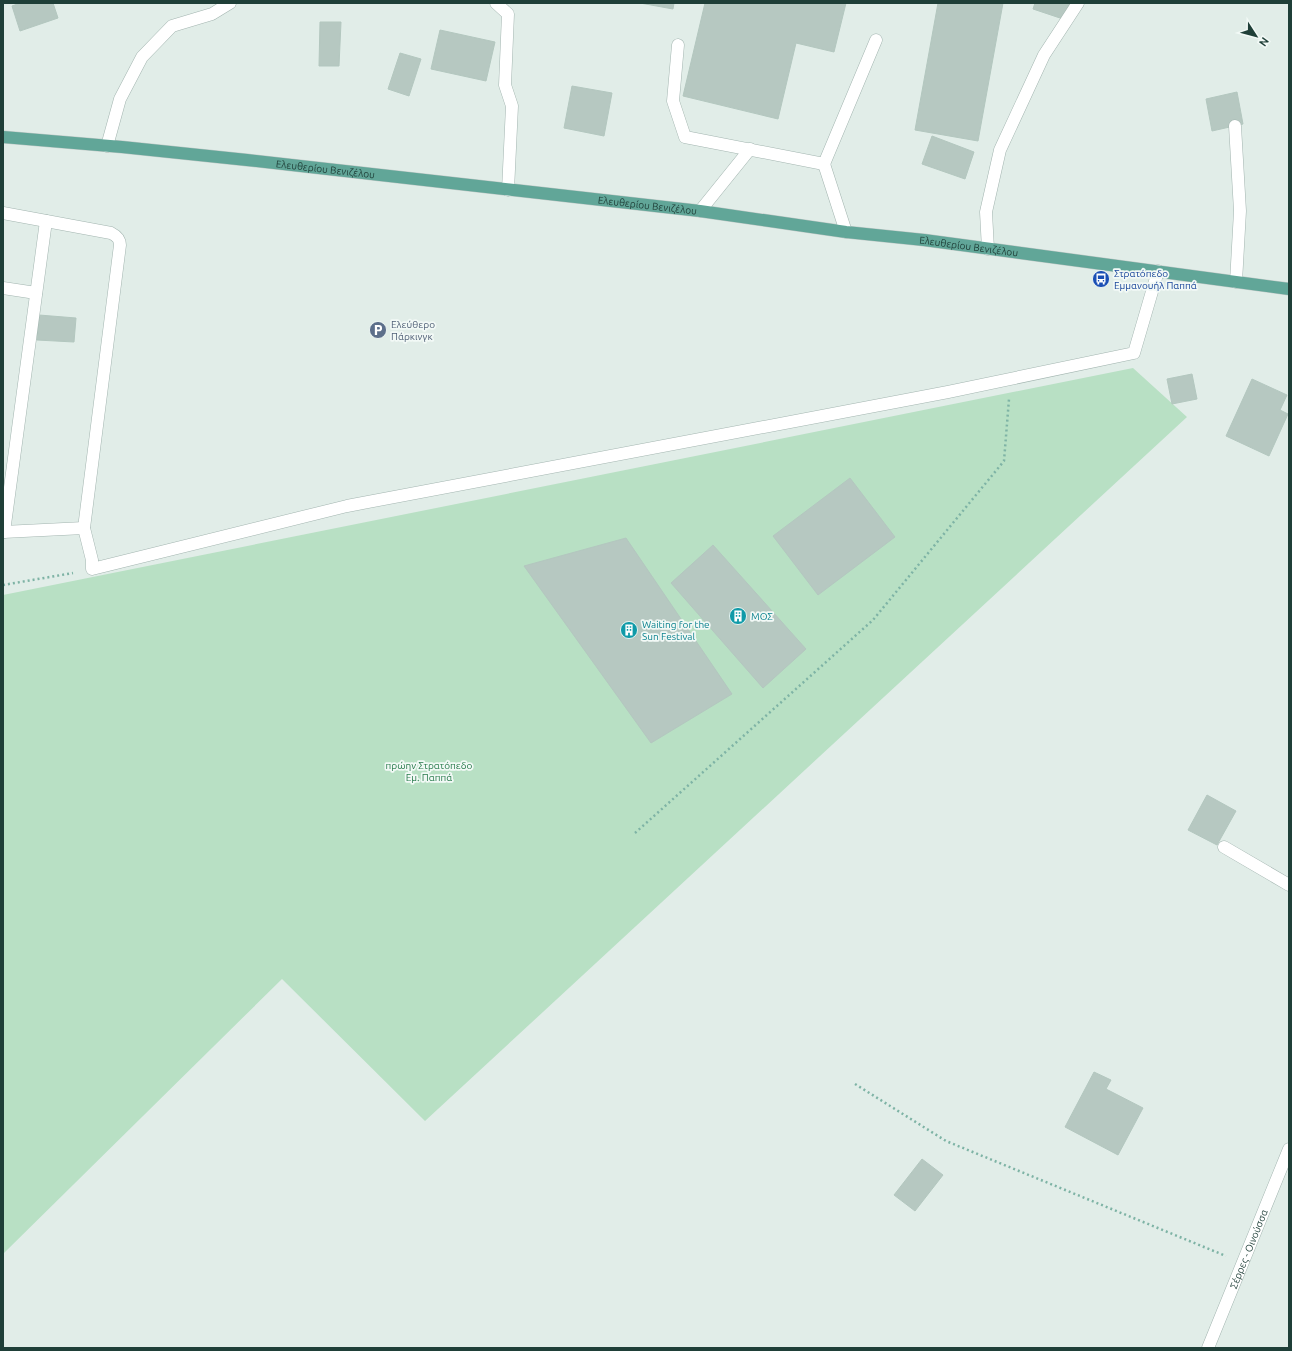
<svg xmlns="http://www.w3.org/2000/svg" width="1292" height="1351" viewBox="0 0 1292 1351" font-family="Ubuntu,sans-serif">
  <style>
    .green { fill: #b8e0c4 }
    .building { fill: #b6c8c1; stroke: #b3c7bf }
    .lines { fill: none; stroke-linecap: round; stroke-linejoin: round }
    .minor-casing { stroke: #a3b5b0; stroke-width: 13 }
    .major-casing { stroke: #c0c9c7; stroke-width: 13 }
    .path { stroke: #7eb3a5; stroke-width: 2.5; stroke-dasharray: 2 3; stroke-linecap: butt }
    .minor { stroke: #fff; stroke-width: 12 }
    .major { stroke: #61a698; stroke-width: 12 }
    .labels { text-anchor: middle; stroke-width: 3.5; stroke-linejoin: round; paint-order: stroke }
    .street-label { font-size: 10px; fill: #1f3f38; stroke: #f2f9f6 }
    .transit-label { font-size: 10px; fill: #164399; stroke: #f2f9f6; text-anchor: start }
    .service-label { font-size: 10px; fill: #4e5e75; stroke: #f2f9f6; text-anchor: start }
    .culture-label { font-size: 10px; fill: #0d838f; stroke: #f2f9f6; text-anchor: start }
    .park-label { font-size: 10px; fill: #26794a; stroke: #f2f9f6 }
  </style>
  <rect width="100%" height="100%" fill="#e1ede8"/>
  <path class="green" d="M1133 368 1187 417 425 1121 282 979 3 1254V595Z"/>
  <path class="building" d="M20 3H53L58 18 20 31 12 6Z
    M640 3H674L673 9Z
    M705 3H846L834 52 796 43 778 119 683 96Z
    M938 3H1003L978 141 915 130Z
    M1035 3H1072L1066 20 1033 9Z
    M320 22H341L339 66H319Z
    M440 30 495 42 486 81 431 69Z
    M400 53 421 59 409 96 388 89Z
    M572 86 612 93 604 136 564 128Z
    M1237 92 1243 124 1212 131 1206 99Z
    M932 136 974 152 965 179 922 164Z
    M39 315 76 318 74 342 37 340Z
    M1192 374 1197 399 1172 404 1167 379Z
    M1252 379 1287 395 1280 410 1288 414 1269 456 1226 436Z
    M850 478 895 537 818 595 773 536Z
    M626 538 732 694 651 743 524 566Z
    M713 545 806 649 763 688 671 583Z
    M1207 795 1236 811 1217 845 1188 830Z
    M1094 1072 1111 1080 1106 1089 1143 1108 1118 1155 1065 1127Z
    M922 1159 943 1175 915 1211 894 1195Z"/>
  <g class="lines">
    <g class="minor-casing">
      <g id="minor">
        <path d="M496 3 508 14 505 85 512 106 508 190"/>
        <path d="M678 45 673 101 685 137 824 164 876 40"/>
        <path d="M1235 126 1240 211 1236 282"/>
        <path d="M107 146 120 99 142 57 172 26 212 14 230 3"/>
        <path d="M824 164 846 232"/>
        <path d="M700 211 750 149"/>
        <path d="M3 213 111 233C117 236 120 239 120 245L84 528 92 560V569L347 506 948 392 1134 353 1158 271"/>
        <path d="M988 249 986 212 1000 150 1044 55 1078 3"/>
        <path d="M3 288 36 293"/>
        <path d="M3 532 84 528"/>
        <path d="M4 532 46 221"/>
        <path d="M1224 847 1289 885"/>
        <path id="s1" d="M1208 1348 1289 1149"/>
      </g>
    </g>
    <g class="major-casing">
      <g id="major">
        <path id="s2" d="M3 137 122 147 247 160 700 211 846 232 924 240 1289 289"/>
      </g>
    </g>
    <path class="path" d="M3 585 73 573
      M635 833 873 620 1004 461 1009 399
      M855 1084 946 1141 1226 1256"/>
    <use href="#minor" class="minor"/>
    <use href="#major" class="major"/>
  </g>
  <defs>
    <g id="bus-disc" transform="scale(0.9)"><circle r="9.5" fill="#1a4fb4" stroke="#f2f9f6"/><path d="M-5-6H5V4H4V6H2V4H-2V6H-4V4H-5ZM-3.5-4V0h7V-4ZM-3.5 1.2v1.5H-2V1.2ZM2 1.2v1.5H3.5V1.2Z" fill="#fff"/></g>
    <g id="parking-disc" transform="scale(0.9)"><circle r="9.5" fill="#5c6f8a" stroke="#f2f9f6"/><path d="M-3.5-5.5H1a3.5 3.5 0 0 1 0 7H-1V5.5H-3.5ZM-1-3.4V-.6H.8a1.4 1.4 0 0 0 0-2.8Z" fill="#fff"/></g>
    <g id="building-disc" transform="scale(0.9)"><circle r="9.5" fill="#0f9aa8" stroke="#f2f9f6"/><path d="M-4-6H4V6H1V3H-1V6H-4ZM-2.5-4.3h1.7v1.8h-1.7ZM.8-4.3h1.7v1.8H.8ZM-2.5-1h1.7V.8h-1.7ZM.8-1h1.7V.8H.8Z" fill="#fff"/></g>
  </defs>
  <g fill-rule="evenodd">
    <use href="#bus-disc" x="1101" y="279"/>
    <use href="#parking-disc" x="378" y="330"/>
    <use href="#building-disc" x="738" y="616"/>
    <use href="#building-disc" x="629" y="630"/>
  </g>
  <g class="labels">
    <g class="street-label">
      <text dy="4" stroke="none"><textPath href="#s2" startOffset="324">Ελευθερίου Βενιζέλου</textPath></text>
      <text dy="4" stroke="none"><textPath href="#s2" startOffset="648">Ελευθερίου Βενιζέλου</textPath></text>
      <text dy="4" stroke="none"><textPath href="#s2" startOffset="972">Ελευθερίου Βενιζέλου</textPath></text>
      <text dy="4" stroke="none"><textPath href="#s1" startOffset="107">Σέρρες - Οινούσσα</textPath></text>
    </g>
    <g class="transit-label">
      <text x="1114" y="277">Στρατόπεδο<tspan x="1114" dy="12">Εμμανουήλ Παππά</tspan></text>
    </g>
    <g class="service-label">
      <text x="391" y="328">Ελεύθερο<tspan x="391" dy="12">Πάρκινγκ</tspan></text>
    </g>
    <g class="culture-label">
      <text x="751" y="620">ΜΟΣ</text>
      <text x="642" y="628">Waiting for the<tspan x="642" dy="12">Sun Festival</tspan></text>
    </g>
    <g class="park-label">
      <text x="429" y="769">πρώην Στρατόπεδο<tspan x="429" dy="12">Εμ. Παππά</tspan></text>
    </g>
  </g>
  <rect width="1292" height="1351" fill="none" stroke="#1f3f38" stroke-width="8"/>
  <g transform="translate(1256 36) rotate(126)" stroke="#f2f9f6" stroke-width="3" paint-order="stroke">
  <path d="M0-3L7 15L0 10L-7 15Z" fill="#1f3f38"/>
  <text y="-6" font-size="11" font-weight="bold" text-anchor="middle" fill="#1f3f38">N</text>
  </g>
</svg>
